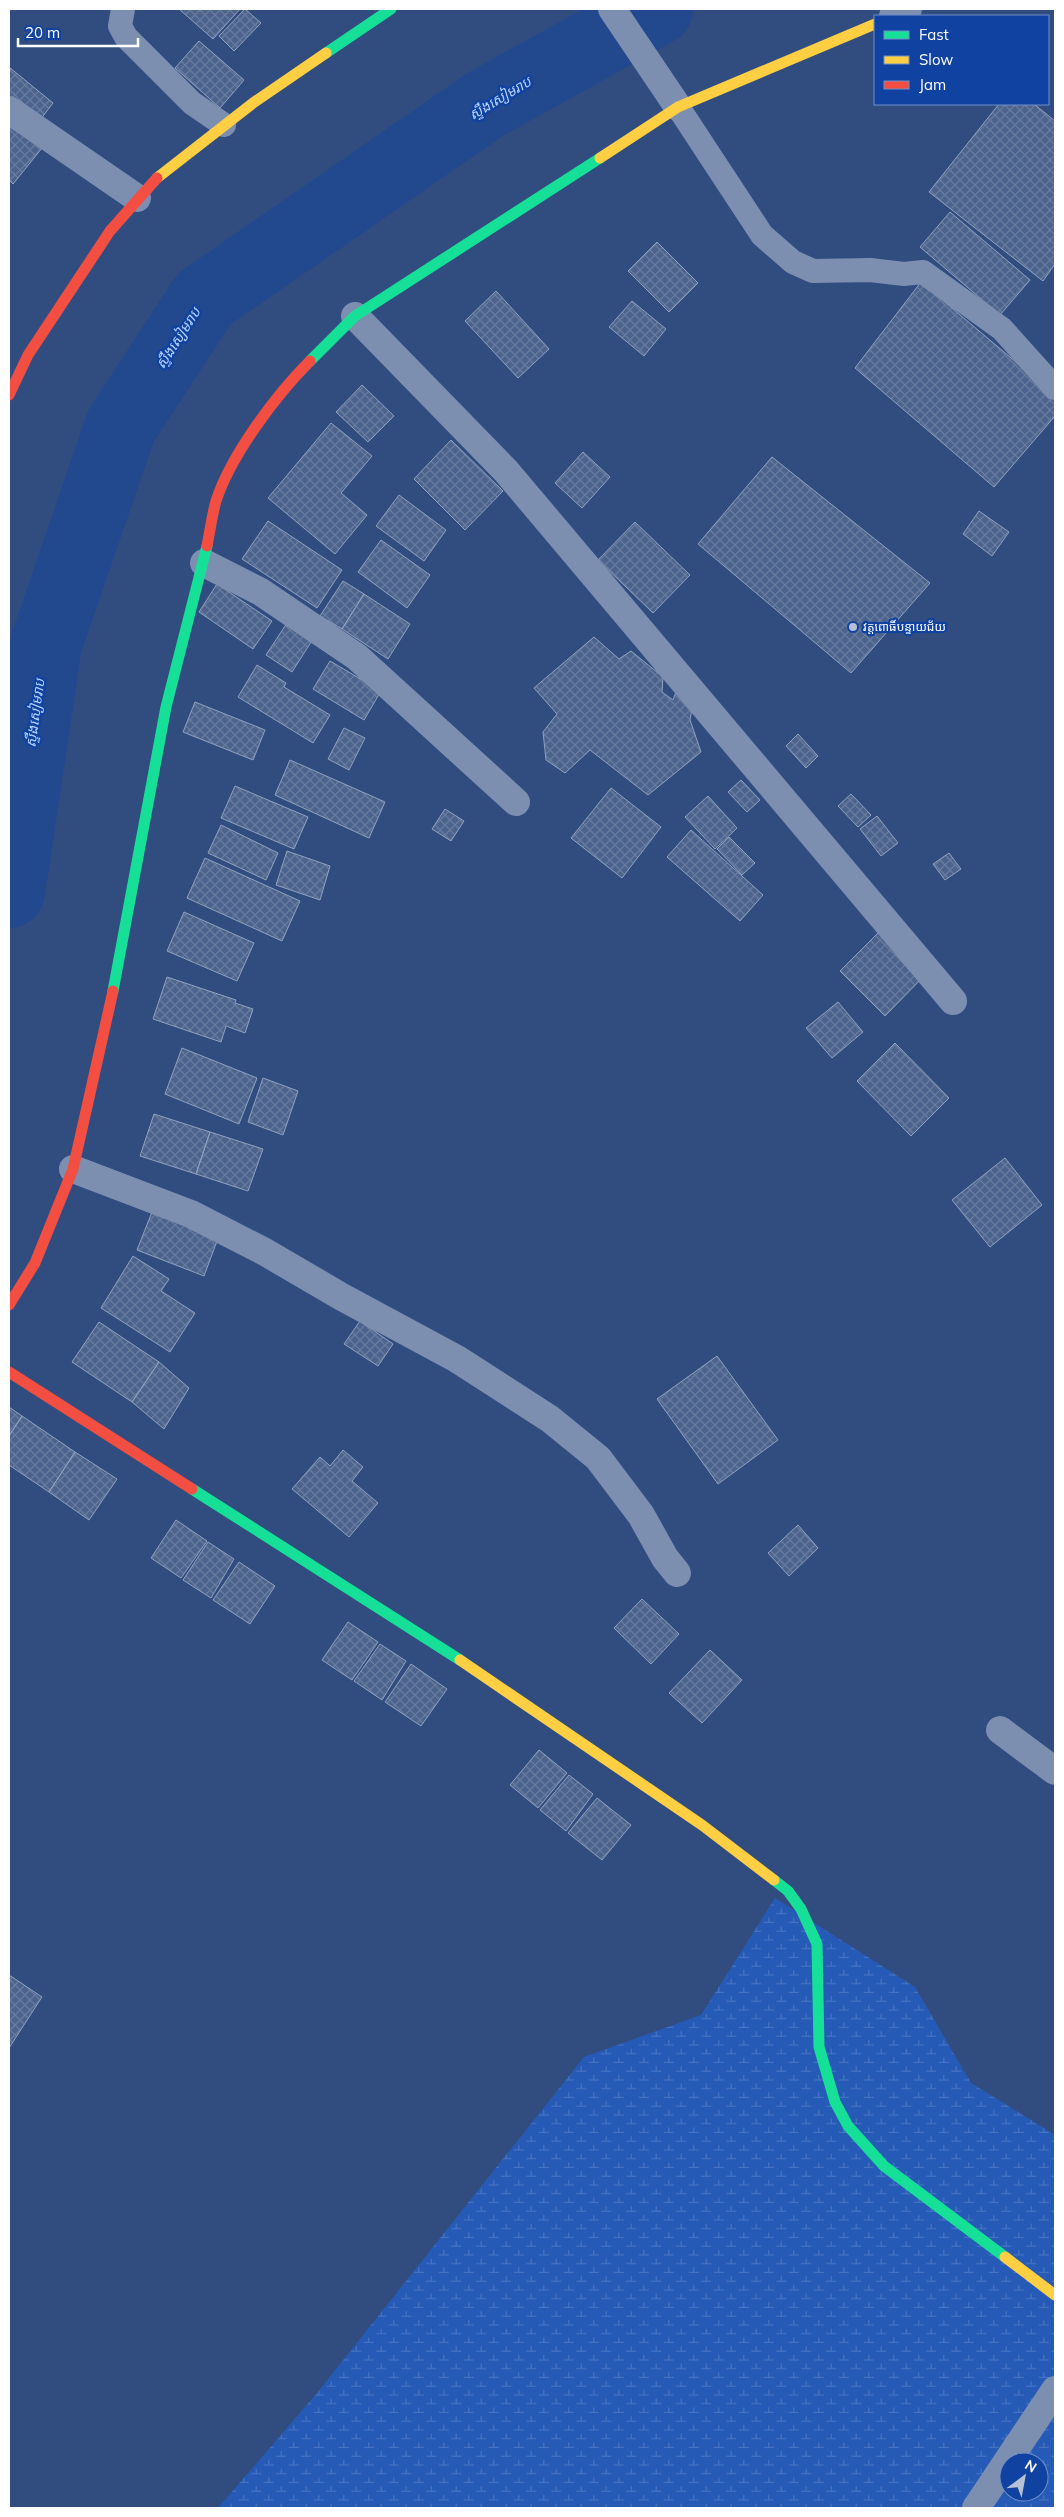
<svg xmlns="http://www.w3.org/2000/svg" width="1064" height="2517" viewBox="0 0 1064 2517" font-family="Mulish,'Noto Sans Khmer',sans-serif">
  <style>
    .wetland { fill: url(#wetland-marsh); fill-rule: evenodd }
    .lines { fill: none; stroke-linecap: round; stroke-linejoin: round }
    .river { stroke: #22488e; stroke-width: 72 }
    .building { fill: url(#building-cross-hatch); stroke: #91a1be }
    .lane { stroke: #7d8fb0; stroke-width: 24 }
    .street { stroke: #7d8fb0; stroke-width: 28 }
    .fast { stroke: #16e098; stroke-width: 11 }
    .slow { stroke: #ffcf43; stroke-width: 11 }
    .jam { stroke: #f24e42; stroke-width: 11 }
    .poi-dot { fill: #b7c1d3; stroke: #1043a1; stroke-width: 2 }
    .labels { text-anchor: middle; stroke-width: 4.5; stroke-linejoin: round; paint-order: stroke }
    .poi-label { font-size: 12px; fill: #fff; stroke: #1043a1; text-anchor: start }
    .water-label { font-size: 14px; font-style: italic; fill: #b6d0fc; stroke: #1043a1 }
  </style>
  <defs>
    <pattern id="wetland-marsh" width="20" height="14" patternUnits="userSpaceOnUse" patternTransform="scale(1.25)"><rect width="20" height="14" fill="#255ab7"/><path d="M1 5h8M5 5V1M11 12h8M15 12V8" fill="none" stroke="#4673c2"/></pattern>
    <pattern id="building-cross-hatch" width="8" height="8" patternUnits="userSpaceOnUse" patternTransform="scale(1.25)"><rect width="8" height="8" fill="#4c648d"/><path d="M0 0l8 8M0 8l8-8" fill="none" stroke="#677b9e"/></pattern>
  </defs>
  <rect width="100%" height="100%" fill="#314d80"/>
  <path class="wetland" d="M775 1898 915 1987 971 2083 1055 2135V2508H218L317 2393 584 2057 701 2015ZM1009 2462H1039V2492H1009Z"/>
  <g class="lines">
    <path class="river" d="M9 892 46 644 121 426 204 299 486 104 657 9"/>
  </g>
  <path class="building" d="M179 9H240L213 39Z
    M245 9 261 23 234 51 219 36Z
    M199 41 244 80 220 108 175 68Z
    M9 67 53 103 37 124 9 101Z
    M999 104H1034L1055 121V264L1043 281 929 192Z
    M9 121 42 148 13 184 9 180Z
    M950 212 1030 280 1000 315 920 247Z
    M657 242 698 283 669 312 628 271Z
    M921 282 1055 395V416L994 487 855 368Z
    M496 291 549 349 518 378 465 321Z
    M632 301 666 329 644 356 609 327Z
    M362 385 394 416 368 442 336 412Z
    M331 423 372 456 341 493 367 515 335 554 268 498Z
    M451 440 503 491 465 530 414 479Z
    M583 452 610 477 582 508 555 483Z
    M772 457 930 583 851 673 698 544Z
    M399 495 446 530 424 561 376 526Z
    M979 511 1009 532 992 556 963 534Z
    M268 521 342 570 317 608 242 559Z
    M635 522 690 575 653 613 598 560Z
    M381 540 430 575 407 608 358 572Z
    M343 581 364 594 342 629 320 616Z
    M217 584 272 621 253 649 199 612Z
    M364 594 410 624 388 659 342 629Z
    M287 623 313 639 292 672 266 655Z
    M594 637 619 659 631 651 663 677 662 692 673 700 677 689 693 702 690 720 701 752 648 795 590 750 565 773 546 760 543 732 557 714 534 688Z
    M330 661 381 691 364 720 313 689Z
    M257 665 286 683 284 687 330 715 313 743 238 697Z
    M195 702 265 730 253 760 183 732Z
    M344 728 365 738 349 770 328 759Z
    M798 734 818 756 806 768 786 746Z
    M290 760 385 802 369 838 275 795Z
    M741 780 760 800 747 812 728 792Z
    M235 786 308 817 294 849 221 818Z
    M611 788 661 827 622 878 571 838Z
    M851 794 871 815 858 827 838 806Z
    M708 796 737 828 715 849 685 817Z
    M445 809 464 821 451 841 432 829Z
    M877 816 898 843 881 856 860 829Z
    M221 825 278 853 266 880 208 853Z
    M691 830 763 895 740 921 667 857Z
    M729 837 755 863 742 875 717 849Z
    M287 851 330 866 320 900 276 885Z
    M949 853 961 869 945 880 933 864Z
    M205 858 300 901 282 941 187 898Z
    M184 912 254 943 237 981 167 951Z
    M882 929 926 974 885 1016 840 971Z
    M167 977 236 1000 235 1003 253 1009 245 1033 226 1026 221 1042 153 1019Z
    M838 1002 863 1032 832 1058 806 1028Z
    M895 1043 949 1098 911 1136 857 1081Z
    M182 1048 257 1078 239 1124 165 1094Z
    M263 1078 298 1091 283 1135 248 1122Z
    M154 1114 210 1132 196 1174 140 1156Z
    M210 1132 263 1149 248 1191 196 1174Z
    M1005 1158 1042 1205 990 1247 952 1200Z
    M154 1207 220 1233 204 1276 137 1250Z
    M133 1256 169 1279 161 1291 195 1313 170 1352 101 1308Z
    M360 1321 393 1344 378 1366 344 1344Z
    M99 1322 159 1362 132 1402 72 1362Z
    M717 1356 778 1440 718 1484 657 1399Z
    M159 1362 189 1388 164 1429 132 1402Z
    M9 1407 22 1416 9 1436Z
    M22 1416 75 1452 49 1492 9 1465V1436Z
    M343 1450 363 1467 352 1481 378 1503 349 1537 292 1489 320 1457 330 1466Z
    M75 1452 117 1479 89 1520 49 1492Z
    M176 1520 207 1541 181 1578 151 1558Z
    M798 1525 818 1548 789 1576 768 1553Z
    M208 1542 234 1559 211 1598 183 1580Z
    M239 1562 275 1586 250 1624 213 1600Z
    M642 1599 679 1634 651 1664 614 1628Z
    M348 1622 378 1642 352 1680 322 1660Z
    M380 1644 406 1661 382 1700 354 1681Z
    M710 1650 742 1680 702 1723 669 1693Z
    M411 1664 447 1689 421 1726 385 1702Z
    M539 1750 567 1773 538 1808 510 1785Z
    M569 1775 593 1794 566 1831 540 1810Z
    M597 1798 631 1825 602 1860 568 1833Z
    M9 1975 42 1997 9 2048Z"/>
  <g class="lines">
    <path class="lane" d="M123 9 120 26 126 37 192 103 224 125
      M678 107 762 235 793 262 813 271 870 270 904 274 923 272 1002 329 1055 388"/>
    <path class="street" d="M612 9 678 107
      M893 16 908 9
      M9 110 137 198
      M355 316 506 471 953 1001
      M204 563 261 592 357 657 516 802
      M73 1169 191 1214 265 1252 342 1297 457 1359 550 1419 598 1458 641 1515 665 1558 677 1573
      M1000 1730 1055 1771
      M976 2508 1055 2390"/>
    <path class="fast" d="M326 53 391 9
      M310 361 355 316 600 158
      M113 991 166 707 207 546
      M192 1489 460 1660
      M774 1880 788 1891 801 1909 817 1944 819 2047 835 2102 848 2126 884 2166 1005 2257"/>
    <path class="slow" d="M600 158 678 107 875 24
      M157 178 253 103 326 53
      M460 1660 702 1825 774 1880
      M1005 2257 1055 2295"/>
    <path class="jam" d="M9 395 28 355 110 231 157 178
      M207 546C210 531 212 515 216 501 231 455 276 395 310 361
      M9 1305 35 1263 73 1169 113 991
      M9 1372 192 1489"/>
  </g>
  <circle class="poi-dot" cx="853" cy="627" r="5"/>
  <g class="labels">
    <g class="poi-label">
      <text x="863" y="631">វត្តពោធិ៍បន្ទាយជ័យ</text>
    </g>
    <g class="water-label">
      <text transform="translate(500 98) rotate(-31)" y="5">ស្ទឹងសៀមរាប</text>
      <text transform="translate(178 338) rotate(-57)" y="5">ស្ទឹងសៀមរាប</text>
      <text transform="translate(35 713) rotate(-82)" y="5">ស្ទឹងសៀមរាប</text>
    </g>
  </g>
  <rect width="1064" height="2517" fill="none" stroke="#ffffff" stroke-width="20"/>
  <rect x="874" y="15" width="175" height="90" fill="#1043a1" stroke="#708ec7"/>
  <rect x="884" y="31" width="25" height="8" fill="#16e098" stroke="#708ec7"/>
  <text x="919" y="40" font-size="15" fill="#ffffff">Fast</text>
  <rect x="884" y="56" width="25" height="8" fill="#ffcf43" stroke="#708ec7"/>
  <text x="919" y="65" font-size="15" fill="#ffffff">Slow</text>
  <rect x="884" y="81" width="25" height="8" fill="#f24e42" stroke="#708ec7"/>
  <text x="919" y="90" font-size="15" fill="#ffffff">Jam</text>
  <g transform="translate(1024 2477) rotate(32)"><circle r="24" fill="#1043a1" stroke="#708ec7"/>
  <path d="M0-4L9 19L0 12L-9 19Z" fill="#b7c1d3"/>
  <text y="-8" font-size="14" font-weight="bold" text-anchor="middle" fill="#ffffff">N</text>
  </g>
  <path d="M18 38v8h120v-8" fill="none" stroke="#ffffff" stroke-width="2.5"/>
  <text x="25" y="38" font-size="15" fill="#ffffff" stroke="#1043a1" stroke-width="4" paint-order="stroke">20 m</text>
</svg>
